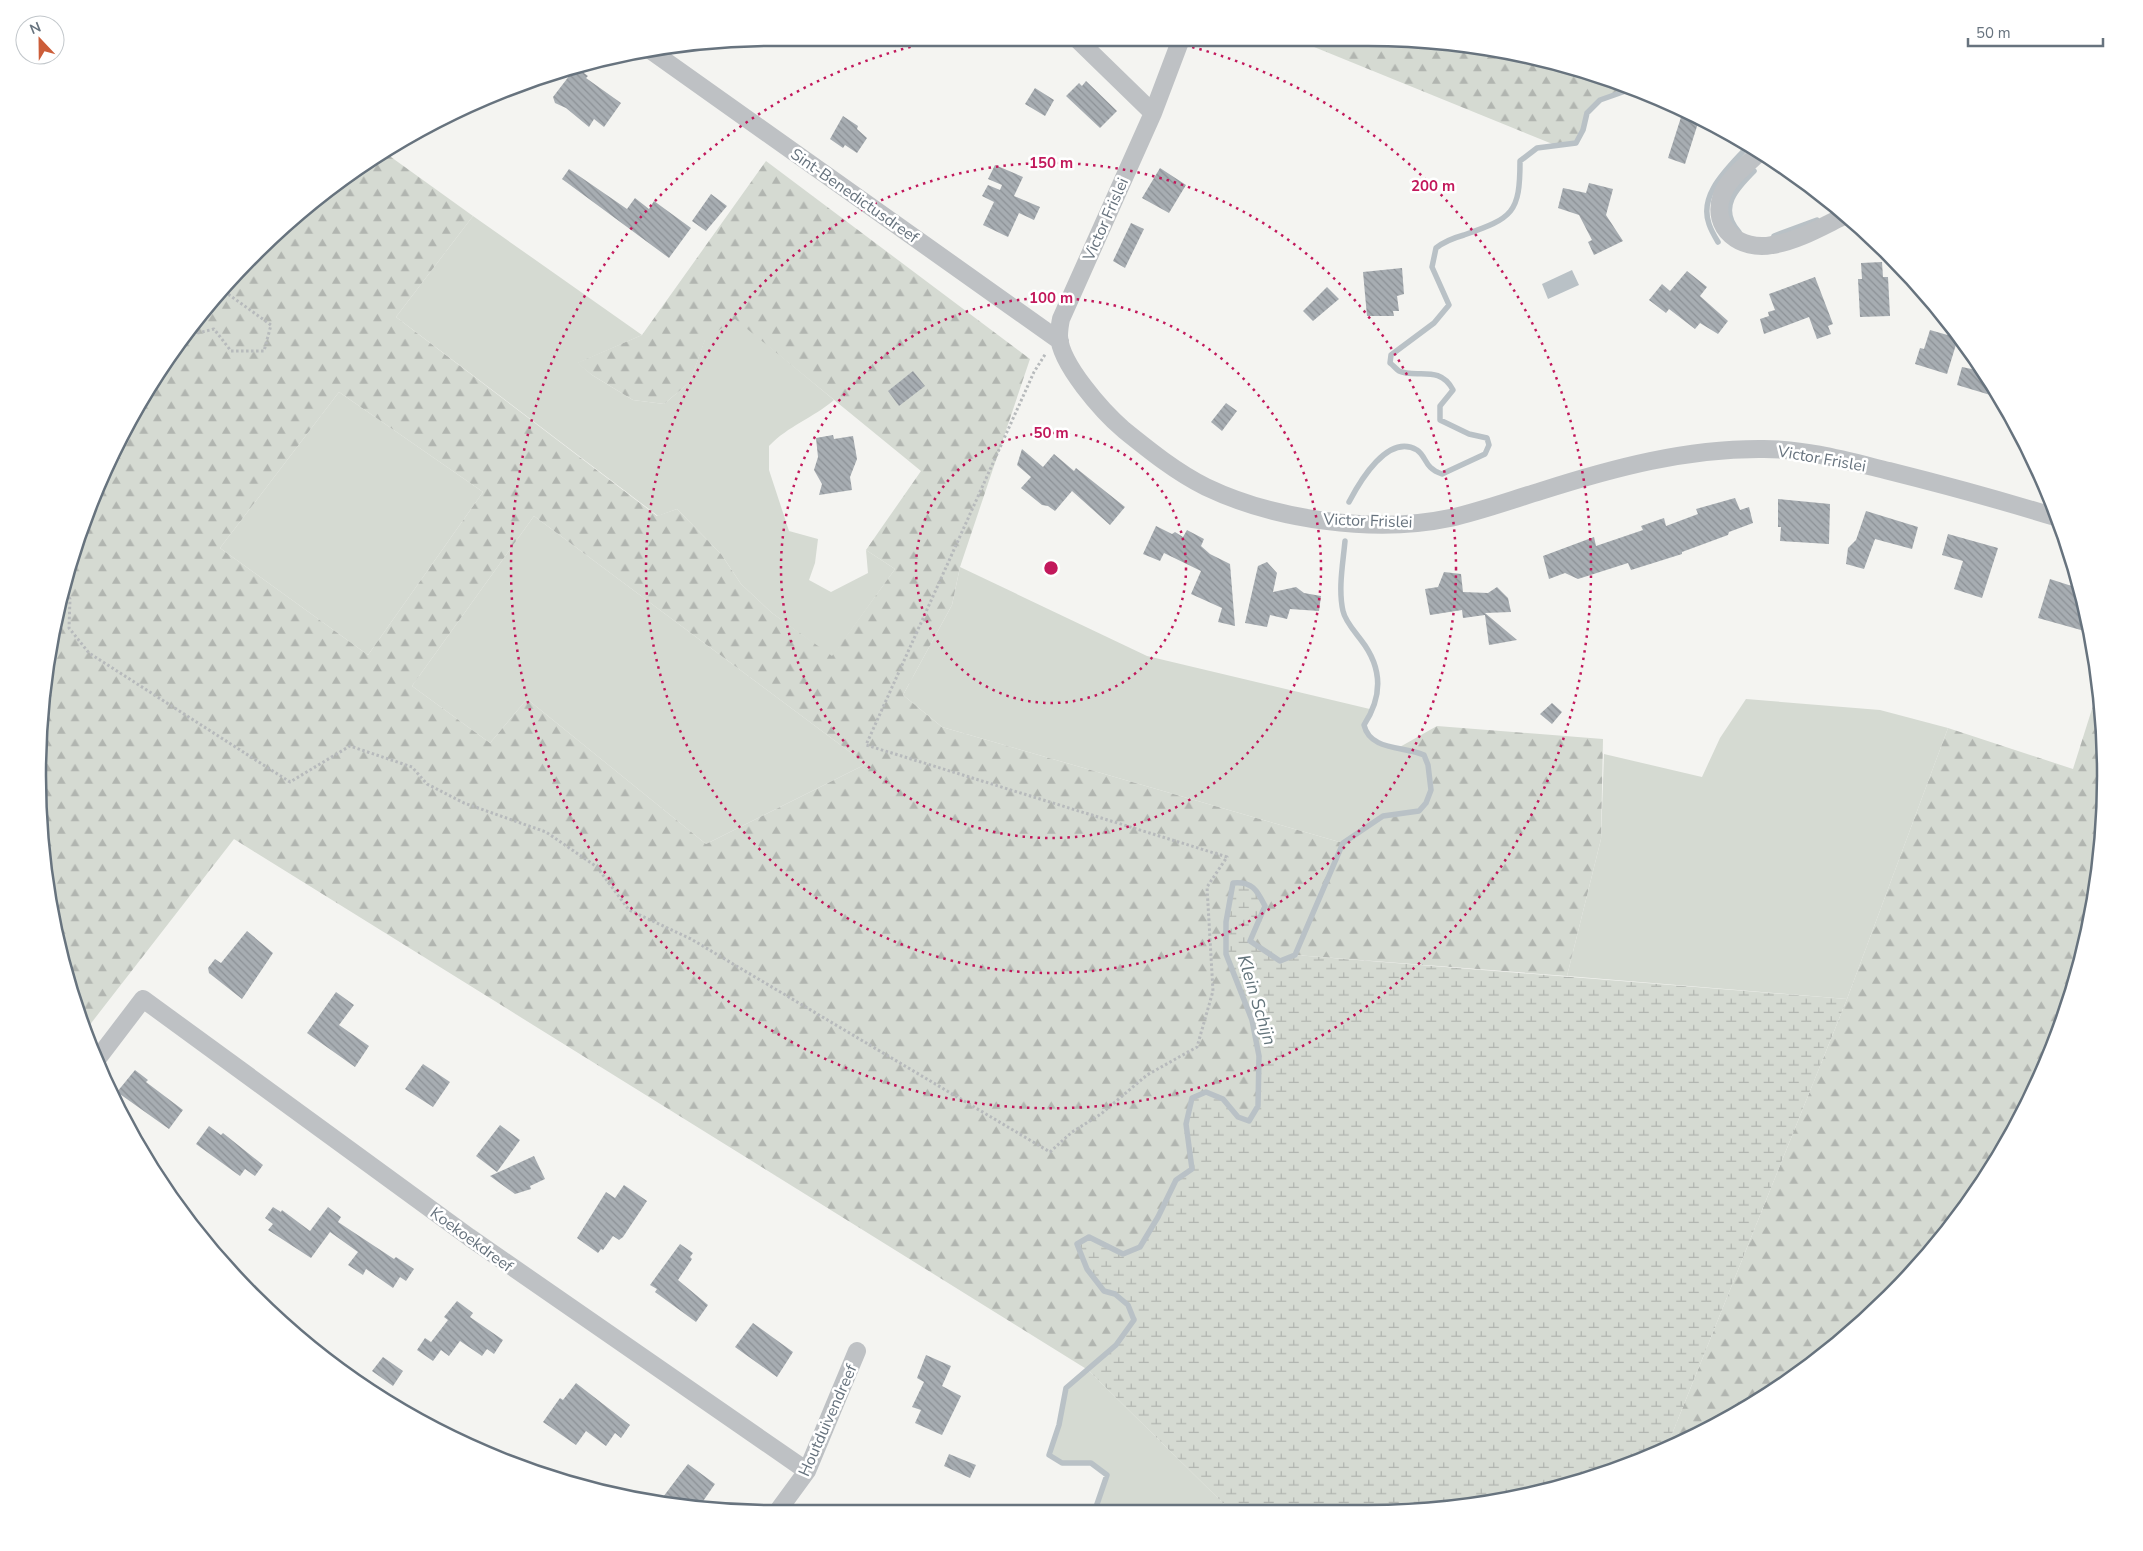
<svg xmlns="http://www.w3.org/2000/svg" width="2143" height="1551" viewBox="0 0 2143 1551" font-family="'Nunito Sans',sans-serif">
  <style>
    .green { fill: #d5dad2 }
    .forest { fill: url(#forest-firs); fill-rule: evenodd }
    .wetland { fill: url(#wetland-marsh) }
    .water { fill: #b9c1c6 }
    .lines { fill: none; stroke-linecap: round; stroke-linejoin: round }
    .stream { stroke: #b9c1c6; stroke-width: 5.5 }
    .building { fill: url(#building-back-hatch) }
    .path { stroke: #b7babc; stroke-width: 3; stroke-dasharray: 2.5 2.5; stroke-linecap: butt }
    .minor { stroke: #bec1c4; stroke-width: 18 }
    .ring { fill: none; stroke: #c2185b; stroke-width: 2.5; stroke-dasharray: 2.5 5 }
    .labels { text-anchor: middle; stroke-width: 5; stroke-linejoin: round; paint-order: stroke }
    .street-label { font-size: 16px; fill: #67737e; stroke: #fff }
    .water-label { font-size: 18px; font-style: italic; fill: #63747b; stroke: #fff }
    .rim { fill: none; stroke: #67737e; stroke-width: 2.5 }
    .centre { fill: #c2185b; stroke: #fff; stroke-width: 2.5 }
    .ring-label { font-size: 15px; text-anchor: middle; font-weight: bold; fill: #c2185b; stroke: #fff; stroke-width: 5; stroke-linejoin: round; paint-order: stroke }
  </style>
  <defs>
    <pattern id="forest-firs" width="22" height="20" patternUnits="userSpaceOnUse" patternTransform="scale(1.25)"><rect width="22" height="20" fill="#d5dad2"/><path d="M5 1l3.5 6h-7zM16 11l3.5 6h-7z" fill="#b1b5b0"/></pattern>
    <pattern id="wetland-marsh" width="20" height="14" patternUnits="userSpaceOnUse" patternTransform="scale(1.25)"><rect width="20" height="14" fill="#d5dad2"/><path d="M1 5h8M5 5V1M11 12h8M15 12V8" fill="none" stroke="#b1b5b0"/></pattern>
    <pattern id="building-back-hatch" width="6" height="6" patternUnits="userSpaceOnUse" patternTransform="scale(1.25)"><rect width="6" height="6" fill="#a7adb2"/><path d="M-1 5l2 2M0 0l6 6M5-1l2 2" fill="none" stroke="#8c9196"/></pattern>
  </defs>
  <rect width="100%" height="100%" fill="#f4f4f1"/>
  <path class="green" d="M473 216 642 335 578 363 592 375 633 400 664 404 690 382 705 339 735 318 834 400C813 418 788 426 769 446V470L789 531 818 539 815 563 809 580 831 592 868 573 866 550 895 569 832 657 772 613 741 584 721 554 677 509 658 516 396 317Z
    M339 392 483 492 368 655 220 548Z
    M534 516 866 764 706 844 527 699 490 743 412 686Z
    M960 567 1147 656 1374 710 1364 725C1370 751 1404 746 1424 755 1432 774 1434 795 1419 811 1385 813 1370 824 1343 843L942 727 903 695 952 605Z
    M1746 699 1880 710 1948 728 1847 999 1567 976 1601 839 1604 754 1702 777 1720 738Z
    M1088 1370 1229 1509 1095 1510 1107 1475 1091 1463H1062L1049 1455 1059 1425 1066 1388Z"/>
  <path class="forest" d="M1292 38C1349 38 1407 36 1464 44 1522 52 1578 69 1634 88L1600 100 1587 113 1583 130 1576 143 1555 145Z
    M384 152 473 216 396 317 657 516 677 509 721 554 741 584 772 613 832 656 895 569 866 550 921 471 735 319 705 340 690 382 664 404 633 400 592 375 577 363 642 335 766 161 1030 359 960 567 952 605 903 695 942 727 1343 843C1355 834 1368 823 1382 817 1393 812 1405 814 1417 811 1437 806 1430 768 1424 755L1411 749 1398 748 1437 726 1603 739 1601 839 1567 976 1295 955 1280 961 1250 941 1257 926 1226 954 1252 1020 1259 1056 1258 1106 1249 1121 1238 1117 1223 1099 1190 1149 1192 1169 1176 1180 1158 1217 1140 1247 1123 1254 1089 1237 1104 1290C1121 1296 1128 1304 1134 1320L1116 1345 1088 1370 234 839 85 1031 63 966 44 872 38 775 52 632 77 539 113 449 162 365 221 289 289 220 366 162ZM339 392 483 492 368 655 220 548ZM534 516 866 764 706 844 527 699 490 743 412 686Z
    M2098 690 2104 727 2099 872 2066 1012 2007 1144 1923 1262 1817 1361 1737 1414 1666 1449 1847 999 1948 728 2073 769Z"/>
  <path class="wetland" d="M1244 882 1256 888 1265 906 1250 941 1280 961 1295 955 1847 999 1666 1449 1650 1457 1559 1488 1464 1507 1229 1509 1088 1370 1116 1345 1134 1320 1128 1305 1115 1294 1104 1291 1087 1269 1077 1244 1089 1237 1123 1254 1140 1247 1158 1217 1176 1180 1192 1169 1186 1124 1192 1098 1206 1092 1223 1099 1238 1117 1249 1121C1275 1086 1251 1018 1238 980 1235 972 1227 961 1226 952 1224 929 1229 906 1233 883Z"/>
  <path class="water" d="M1572 270 1579 285 1548 299 1542 284Z"/>
  <g class="lines">
    <path class="stream" d="M1739 232C1717 208 1737 188 1754 171
      M1774 236 1817 220
      M1718 242C1715 237 1711 230 1709 224 1698 193 1730 167 1748 146
      M1349 502C1360 481 1388 433 1417 450 1427 457 1424 468 1442 474L1485 454 1489 445 1487 438 1469 434 1440 420V406L1453 390C1440 364 1416 379 1399 371 1396 369 1393 365 1390 363L1391 355 1434 323 1449 305 1432 267 1436 248C1445 241 1453 238 1464 235 1513 218 1520 213 1520 161L1537 148 1576 143 1583 130 1587 113 1600 100 1634 88
      M1095 1510 1107 1475 1091 1463H1062L1049 1455 1059 1425 1066 1388 1116 1345 1134 1320 1128 1305 1115 1294 1104 1291 1087 1269 1077 1244 1089 1237 1123 1254 1140 1247 1158 1217 1176 1180 1192 1169 1186 1124 1192 1098 1206 1092 1223 1099 1238 1117 1249 1121 1258 1106 1259 1056 1252 1020 1226 954V922L1233 883C1252 881 1257 890 1265 906L1250 941 1280 961 1295 955 1343 843 1383 816 1419 811 1426 803 1431 790 1428 765 1424 755C1404 746 1370 751 1364 725 1383 696 1382 667 1361 640 1355 632 1345 621 1343 611 1338 589 1343 563 1345 541"/>
  </g>
  <path class="building" d="M576 67 588 76 586 78 621 103 604 127 594 119 589 127 566 108 555 103 553 97Z
    M1086 81 1117 111 1100 128 1066 96 1079 83 1082 86Z
    M1035 88 1054 100 1045 116 1025 104Z
    M1683 111 1699 120 1685 164 1668 158Z
    M843 116 858 126 857 129 867 138 857 153 845 145 843 148 830 139Z
    M995 165 1023 177 1014 196 1040 207 1034 220 1019 213 1008 237 983 225 994 202 982 196 988 185 1000 190 1002 185 988 179Z
    M1160 168 1186 185 1169 213 1142 198Z
    M569 169 627 209 635 198 649 209 654 201 691 228 669 258 562 179Z
    M1589 183 1613 189 1606 215 1623 241 1594 255 1588 242 1592 240 1579 215 1558 208 1563 188 1586 193Z
    M711 194 727 206 706 231 692 221Z
    M1131 223 1144 229 1125 268 1113 261Z
    M1882 262 1883 277H1888L1890 316 1860 317 1858 279H1862L1861 263Z
    M1402 268 1404 294 1397 296 1399 311H1393L1394 316H1367L1363 272Z
    M1687 271 1707 287 1700 296 1728 321 1718 334 1700 323 1695 329 1669 309 1666 313 1649 300 1662 284 1670 291Z
    M1815 277 1833 324 1828 326 1831 334 1817 339 1809 317 1764 334 1760 319 1769 316 1768 312 1775 310 1769 294Z
    M1327 287 1339 299 1313 321 1303 311Z
    M1930 330 1958 338 1947 374 1915 364 1920 348 1924 349Z
    M1962 367 1981 371 1997 397 1957 385Z
    M913 371 925 386 899 406 888 391Z
    M1226 403 1237 411 1222 431 1211 422Z
    M833 435 834 439 853 436 857 459 850 477 852 490 819 495 822 484 814 470 818 457 816 438Z
    M1022 449 1043 467 1054 454 1074 471 1076 468 1125 507 1110 525 1072 491 1055 511 1048 506 1042 505 1021 488 1031 477 1017 465Z
    M1735 498 1740 510 1749 507 1753 523 1729 532 1728 535 1682 552V554L1631 570 1628 563 1578 579 1565 573 1549 579 1543 556 1594 537 1596 546 1643 530 1641 526 1664 518 1666 526 1698 514 1696 509Z
    M1778 499 1830 504 1829 544 1780 541 1781 527H1778Z
    M1866 511 1918 527 1912 549 1875 539 1864 569 1846 564 1848 548 1856 540Z
    M1156 526 1172 534 1175 532 1183 537 1187 530 1204 539 1201 546 1210 554 1230 564 1235 626 1218 622 1222 608 1191 594 1201 571 1164 553 1160 561 1143 554Z
    M1948 534 1998 548 1982 598 1954 589 1963 561 1942 555Z
    M1267 562 1277 573 1273 592 1296 587 1304 593 1321 596 1319 611 1290 609 1287 619 1270 615 1267 627 1245 623 1258 566Z
    M1444 572 1461 574 1463 592 1488 593 1497 587 1508 598 1511 612 1485 613 1517 640 1489 645 1485 615 1463 618 1462 610 1430 615 1425 589 1438 587Z
    M2050 579 2081 589 2088 632 2038 618Z
    M1552 703 1562 712 1552 724 1540 714Z
    M247 931 273 953 242 999 209 973 208 968 215 959 221 963Z
    M336 992 354 1005 339 1025 369 1046 355 1067 307 1033Z
    M423 1064 450 1082 433 1107 405 1089Z
    M135 1070 148 1080 146 1082 183 1110 169 1129 117 1092Z
    M500 1125 520 1140 497 1172 476 1156Z
    M209 1126 221 1135 223 1133 263 1165 255 1176 245 1169 240 1176 196 1144Z
    M534 1156 545 1179 530 1186 531 1189 515 1194 490 1176Z
    M624 1185 647 1201 623 1237 619 1240 613 1236 603 1250 601 1249 598 1253 577 1238 606 1192 615 1198Z
    M273 1207 281 1212 282 1210 310 1231 328 1207 341 1217 338 1222 394 1259 396 1257 414 1269 406 1281 400 1277 393 1288 366 1269 363 1275 348 1265 358 1252 330 1232 311 1258 268 1230 273 1224 265 1218Z
    M680 1244 693 1253 690 1257 692 1259 678 1280 708 1305 696 1322 655 1292 657 1289 650 1285Z
    M457 1301 473 1313 470 1317 503 1340 494 1354 487 1349 482 1356 460 1341 449 1356 441 1350 433 1361 417 1350 425 1338 431 1342 448 1320 444 1317Z
    M753 1323 793 1352 777 1377 735 1347Z
    M926 1355 951 1366 942 1386 961 1396 942 1435 915 1423 921 1410 912 1407 924 1382 917 1378Z
    M383 1357 403 1371 393 1386 372 1371Z
    M576 1383 630 1425 621 1438 615 1433 606 1446 586 1431 576 1445 543 1422 560 1398 563 1400Z
    M949 1454 976 1465 970 1478 944 1466Z
    M688 1464 715 1484 699 1507 660 1501Z"/>
  <g class="lines">
    <path class="path" d="M171 354 176 352 190 335 214 329 231 351H264L271 325 221 289
      M63 589 70 599 69 628 89 653 290 782 350 746 412 767 427 784 464 803 546 832 597 867 629 910 691 939 1050 1152 1072 1132 1101 1114 1147 1075 1197 1047 1213 991 1207 887 1227 857 866 745 1034 372 1046 353"/>
    <path class="minor" d="M1181 39 1153 113 1061 319C1060 324 1059 330 1059 336 1060 364 1103 412 1124 430 1150 451 1176 472 1206 487 1275 520 1375 534 1450 518 1481 511 1511 500 1541 491 1613 468 1687 448 1764 449 1806 449 1848 461 1889 471 1945 485 2000 500 2055 517
      M1078 40 1153 113
      M650 50 1060 341
      M1760 152C1747 165 1728 178 1722 195 1710 229 1741 251 1772 245 1798 241 1823 226 1846 215
      M95 1062 143 999 469 1237 807 1471
      M777 1512 807 1471 857 1351"/>
  </g>
  <g class="ring">
    <circle cx="1051" cy="568" r="135"/>
    <circle cx="1051" cy="568" r="270"/>
    <circle cx="1051" cy="568" r="405"/>
    <path d="M1163 40A540 540 0 1 1 930 42"/>
  </g>
  <g class="labels">
    <g class="street-label">
      <text transform="translate(855 195) rotate(35)" y="6">Sint-Benedictusdreef</text>
      <text transform="translate(1105 219) rotate(-66)" y="6">Victor Frislei</text>
      <text transform="translate(1822 458) rotate(10)" y="6">Victor Frislei</text>
      <text transform="translate(1368 520) rotate(2)" y="6">Victor Frislei</text>
      <text transform="translate(472 1239) rotate(36)" y="6">Koekoekdreef</text>
      <text transform="translate(827 1420) rotate(-66)" y="6">Houtduivendreef</text>
    </g>
    <g class="water-label">
      <text transform="translate(1257 1000) rotate(73)" y="6">Klein Schijn</text>
    </g>
  </g>
  <path d="M0 0H2143V1551H0ZM775 46H1368A729 729 0 0 1 2097 775V776A729 729 0 0 1 1368 1505H775A729 729 0 0 1 46 776V775A729 729 0 0 1 775 46Z" fill="#fff" fill-rule="evenodd"/>
  <path class="rim" d="M775 46H1368A729 729 0 0 1 2097 775V776A729 729 0 0 1 1368 1505H775A729 729 0 0 1 46 776V775A729 729 0 0 1 775 46Z"/>
  <circle cx="1051" cy="568" r="8" class="centre"/>
  <g class="ring-label">
    <text x="1051" y="168">150 m</text>
    <text x="1433" y="191">200 m</text>
    <text x="1051" y="303">100 m</text>
    <text x="1051" y="438">50 m</text>
  </g>
  <g transform="translate(40 40) rotate(338)"><circle r="24" fill="#ffffff" stroke="#c2c7cb"/>
  <path d="M0-4L9 19L0 12L-9 19Z" fill="#cc5d39"/>
  <text y="-8" font-size="14" font-weight="bold" text-anchor="middle" fill="#67737e">N</text>
  </g>
  <path d="M1968 38v8h135v-8" fill="none" stroke="#67737e" stroke-width="2.5"/>
  <text x="1976" y="38" font-size="15" fill="#67737e" stroke="#ffffff" stroke-width="4" paint-order="stroke">50 m</text>
</svg>
